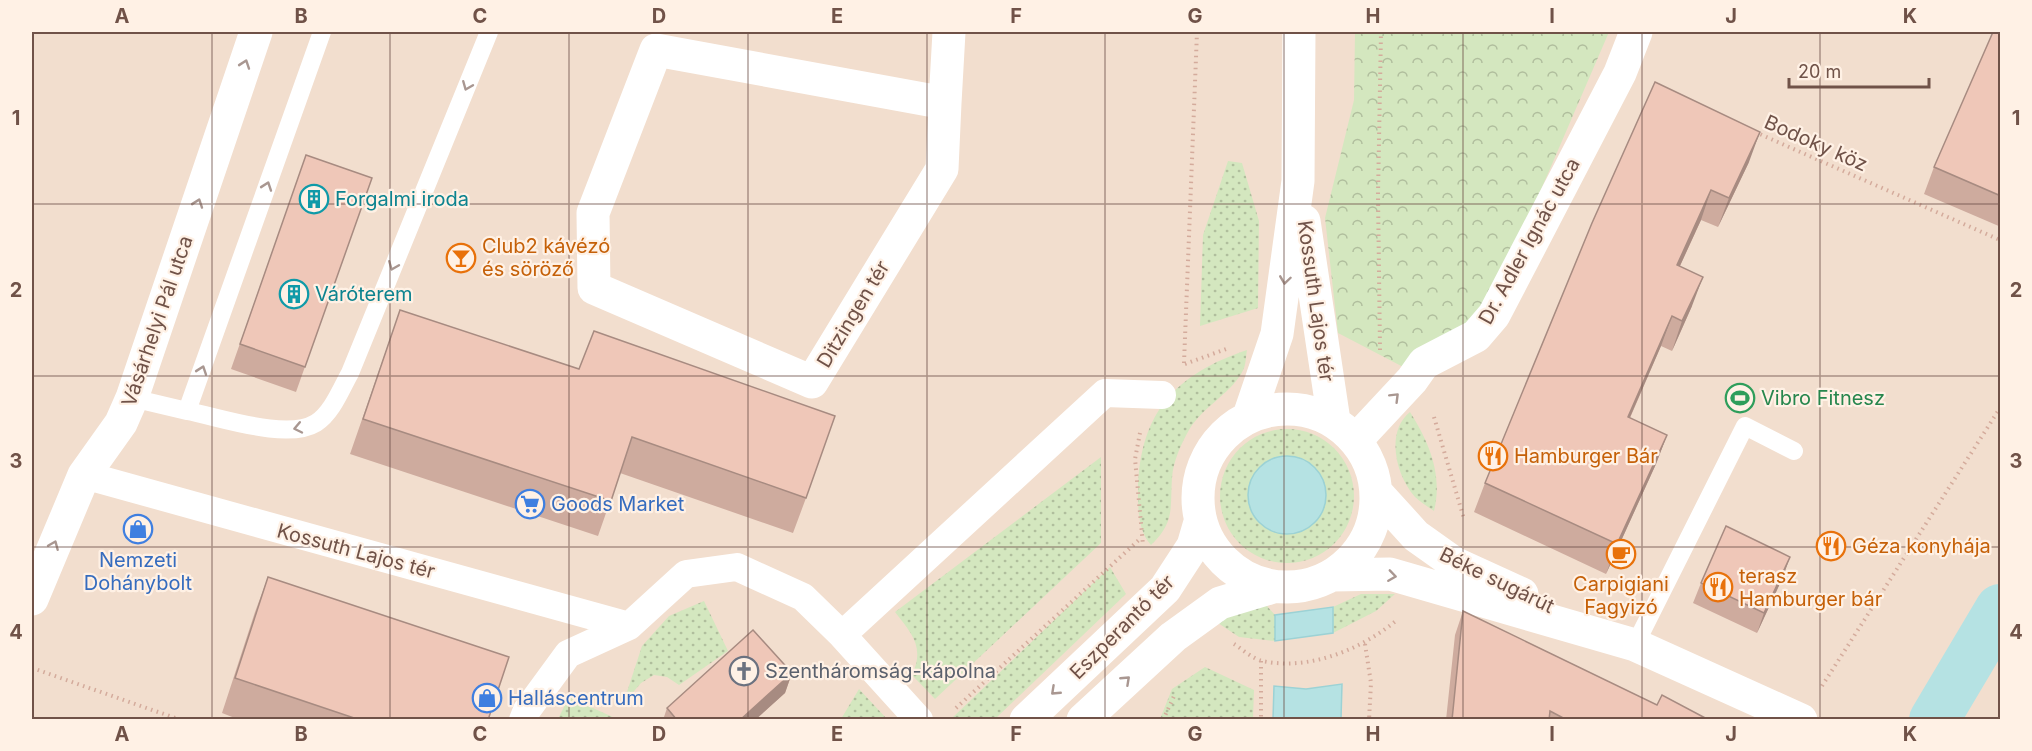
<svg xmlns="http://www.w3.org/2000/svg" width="2032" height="751" viewBox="0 0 2032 751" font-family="Inter,sans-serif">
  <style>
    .residential { fill: #f2dece }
    .grass { fill: url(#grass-dots) }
    .park { fill: url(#park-crowns) }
    .water { fill: #b5e2e3; stroke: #9cd2d5; stroke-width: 1.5 }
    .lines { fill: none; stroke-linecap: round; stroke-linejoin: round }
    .canal { stroke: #b5e2e3; stroke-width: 50 }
    .path { stroke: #d4ab9c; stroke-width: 4; stroke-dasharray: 1.5 4.5; stroke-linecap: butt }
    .service { stroke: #fff; stroke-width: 18 }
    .pedestrian { stroke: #fff; stroke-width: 28 }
    .minor { stroke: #fff; stroke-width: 33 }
    .tertiary { stroke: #fff; stroke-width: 33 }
    .wall { fill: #ceab9e }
    .shaded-wall { fill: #a78b81 }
    .building { fill: #efc7b8; stroke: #a78b81; stroke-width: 1.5 }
    .oneway { stroke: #a99791 }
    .grid { fill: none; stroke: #705248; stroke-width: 1.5; stroke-opacity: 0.55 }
    .labels { text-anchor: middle; stroke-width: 4.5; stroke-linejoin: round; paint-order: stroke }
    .street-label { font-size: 20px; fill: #705248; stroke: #fff1e5 }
    .culture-label { font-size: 20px; fill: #0d838f; stroke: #fff1e5; text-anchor: start }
    .food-label { font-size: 20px; fill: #c56008; stroke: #fff1e5; text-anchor: start }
    .leisure-label { font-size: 20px; fill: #27864d; stroke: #fff1e5; text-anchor: start }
    .shop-label { font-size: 20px; fill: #366cbe; stroke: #fff1e5; text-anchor: start }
    .worship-label { font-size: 20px; fill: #5b616d; stroke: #fff1e5; text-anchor: start }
    .neatline { fill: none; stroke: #705248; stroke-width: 2 }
    .grid-label { font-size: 20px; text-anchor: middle; font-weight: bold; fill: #705248 }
  </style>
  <defs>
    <pattern id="grass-dots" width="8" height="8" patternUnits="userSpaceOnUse" patternTransform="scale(1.5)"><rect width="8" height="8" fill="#d4e7bf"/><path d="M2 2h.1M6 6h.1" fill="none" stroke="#b0be9d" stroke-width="1.8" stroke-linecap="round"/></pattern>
    <pattern id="park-crowns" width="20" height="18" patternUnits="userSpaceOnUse" patternTransform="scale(1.5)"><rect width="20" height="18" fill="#d4e7bf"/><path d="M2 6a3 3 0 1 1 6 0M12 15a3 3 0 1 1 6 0" fill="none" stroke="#b0be9d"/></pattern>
  </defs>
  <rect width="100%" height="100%" fill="#fbeddf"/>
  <path class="residential" d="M32 32H2000V719H32Z"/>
  <path class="grass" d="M1228 161 1242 163 1259 221 1258 308 1200 326 1203 235Z
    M1247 350C1246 355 1246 363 1244 368 1235 391 1202 407 1189 430 1181 444 1173 462 1172 478 1170 509 1175 522 1151 545 1138 531 1138 508 1138 489 1140 412 1176 374 1247 350Z
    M1410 412C1429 442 1443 475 1434 511 1427 506 1420 502 1415 497 1396 476 1385 432 1410 412Z
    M1220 496a67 67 0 1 1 134 0a67 67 0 1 1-134 0Z
    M1101 457V543L935 699 912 675C925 647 912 634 895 612Z
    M1110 567 1126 594 995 719H951Z
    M1361 594H1395L1376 611 1333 633V607Z
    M704 601 728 651 679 685 667 677 654 675 641 683 623 704 642 646 669 616Z
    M1267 606 1275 615V641L1239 637 1215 621 1247 607Z
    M1205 667 1254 690 1253 719H1160L1172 689Z
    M859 689 887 719H841Z
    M569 697 617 719H558Z"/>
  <path class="park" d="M1355 32H1609L1493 301 1477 325 1407 369 1338 333 1325 218 1354 100Z"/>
  <path class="water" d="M1248 495a39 39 0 1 1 78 0a39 39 0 1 1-78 0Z
    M1333 607V633L1275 641V615Z
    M1342 684 1341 719H1273L1274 686 1306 689Z"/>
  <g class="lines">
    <path class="canal" d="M1934 720 2000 609"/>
    <path class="path" d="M1755 132 2000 240
      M1380 350 1378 195 1381 32
      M1184 363 1197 32
      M1185 364 1229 348
      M1434 417 1464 519
      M1140 433 1135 459 1143 545
      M1234 644C1242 649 1253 659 1262 661 1310 671 1362 649 1397 620
      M1365 644 1371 683 1369 720
      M1261 661V720
      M32 668 181 720
      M1822 686 2000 408
      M956 708 1141 538
      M1163 720 1175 694"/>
    <path class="service" d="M132 398 187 411 322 32
      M187 411C220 417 287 441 316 423 332 413 341 389 350 373L489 32
      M1635 645 1745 426 1794 451"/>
    <path class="pedestrian" d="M84 475 629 626
      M842 635 1105 393 1162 395
      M523 720 527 710 568 654 629 626 686 574 737 567 803 597 842 635 919 720"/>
    <path class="minor" d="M656 50 945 103 942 169 812 382 594 288 593 213Z
      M945 103 949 32
      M1356 440 1412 380 1424 363 1476 336 1494 315 1620 73 1636 32
      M32 599 84 475 121 423 132 398 256 32"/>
    <path class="tertiary" d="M1304 221 1334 421
      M1198 498a89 89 0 1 1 178 0a89 89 0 1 1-178 0Z
      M1249 416 1277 334 1298 181 1299 32
      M1376 492 1416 536 1454 563 1522 594
      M1333 575 1390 574 1635 645 1801 720
      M1026 720 1165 589 1193 546 1200 522
      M1083 720 1173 637 1220 603 1273 587"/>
  </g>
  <path class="wall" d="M2001 32V227L1924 194 1934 167Z
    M306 155 372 178 296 392 231 369Z
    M1749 162 1718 227 1701 220 1680 266 1692 306 1672 351 1661 346 1630 418 1667 435 1656 464 1606 574 1474 512 1485 483 1592 223Z
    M400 310 806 498 793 533 620 473 598 536 350 454Z
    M268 577 488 720H240L222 713 255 612Z
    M1783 577 1757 633 1693 603 1701 583Z
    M1463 611 1657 705 1709 720H1446L1455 635Z
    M792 673 785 693 755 720H663L667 708Z"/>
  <path class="shaded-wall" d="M1760 132 1749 162 1718 227 1729 198Z
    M1711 190 1701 220 1667 294 1677 265Z
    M1703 277 1692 306 1672 351 1682 321Z
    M1672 316 1661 346 1617 447 1628 417Z
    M1667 435 1656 464 1606 574 1617 544Z
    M1790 557 1783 577 1757 633 1764 613Z
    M792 673 785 693 755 720H740Z"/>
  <path class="building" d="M1993 32H2001V196L1934 167Z
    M1655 82 1760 132 1729 198 1711 190 1677 265 1703 277 1682 321 1672 316 1628 417 1667 435 1617 544 1485 483 1592 223Z
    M306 155 372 178 305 367 240 344Z
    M400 310 579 369 594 331 835 416 806 498 632 437 611 501 363 419Z
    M1726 526 1790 557 1764 613 1701 583Z
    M268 577 509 657 488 720H360L235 678Z
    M1463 611 1657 705 1662 695 1709 720H1567L1550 711 1549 720H1452Z
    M753 630 792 673 740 720H677L667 708Z"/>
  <defs><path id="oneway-chevron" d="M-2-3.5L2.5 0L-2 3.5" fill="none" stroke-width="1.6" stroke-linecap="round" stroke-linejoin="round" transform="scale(1.5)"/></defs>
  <g class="oneway">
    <use href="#oneway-chevron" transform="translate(245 64) rotate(-71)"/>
    <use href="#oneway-chevron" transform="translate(467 86) rotate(112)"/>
    <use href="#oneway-chevron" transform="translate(267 186) rotate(-71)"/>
    <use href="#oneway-chevron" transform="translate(198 203) rotate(-71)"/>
    <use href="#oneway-chevron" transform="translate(393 266) rotate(112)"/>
    <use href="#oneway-chevron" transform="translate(1285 280) rotate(98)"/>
    <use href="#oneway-chevron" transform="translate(202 370) rotate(-71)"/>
    <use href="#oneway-chevron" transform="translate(1395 397) rotate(-45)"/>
    <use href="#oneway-chevron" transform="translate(298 428) rotate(168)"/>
    <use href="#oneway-chevron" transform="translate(54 545) rotate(-67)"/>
    <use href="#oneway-chevron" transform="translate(1392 576) rotate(8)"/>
    <use href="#oneway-chevron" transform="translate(1126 680) rotate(-43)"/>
    <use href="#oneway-chevron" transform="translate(1055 691) rotate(137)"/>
  </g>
  <path class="grid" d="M212 32V720M390 32V720M569 32V720M748 32V720M927 32V720M1105 32V720M1284 32V720M1463 32V720M1642 32V720M1820 32V720M32 204H2000M32 376H2000M32 547H2000"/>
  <defs>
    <g id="building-ring" transform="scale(1.5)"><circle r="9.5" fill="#fff1e5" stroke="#0f9aa8" stroke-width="1.5"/><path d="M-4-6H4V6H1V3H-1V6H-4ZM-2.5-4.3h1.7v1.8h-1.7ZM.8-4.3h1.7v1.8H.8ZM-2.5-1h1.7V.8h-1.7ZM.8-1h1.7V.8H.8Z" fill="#0f9aa8"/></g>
    <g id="bar-ring" transform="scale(1.5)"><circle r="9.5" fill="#fff1e5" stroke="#e8710a" stroke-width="1.5"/><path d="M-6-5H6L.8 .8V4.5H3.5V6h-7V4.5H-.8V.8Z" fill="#e8710a"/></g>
    <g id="stadium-ring" transform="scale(1.5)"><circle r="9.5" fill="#fff1e5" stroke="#2e9e5b" stroke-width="1.5"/><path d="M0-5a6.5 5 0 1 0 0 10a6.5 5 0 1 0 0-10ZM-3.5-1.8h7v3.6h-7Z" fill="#2e9e5b"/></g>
    <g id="restaurant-ring" transform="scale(1.5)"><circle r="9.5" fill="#fff1e5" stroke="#e8710a" stroke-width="1.5"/><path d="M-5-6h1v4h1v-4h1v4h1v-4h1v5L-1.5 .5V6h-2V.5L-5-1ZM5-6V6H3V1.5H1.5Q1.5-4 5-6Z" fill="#e8710a"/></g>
    <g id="supermarket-ring" transform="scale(1.5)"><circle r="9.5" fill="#fff1e5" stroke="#3f7fe0" stroke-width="1.5"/><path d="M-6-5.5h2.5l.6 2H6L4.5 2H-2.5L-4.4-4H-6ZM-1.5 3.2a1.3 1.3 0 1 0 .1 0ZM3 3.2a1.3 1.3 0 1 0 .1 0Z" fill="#3f7fe0"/></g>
    <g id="shop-ring" transform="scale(1.5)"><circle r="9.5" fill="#fff1e5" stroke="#3f7fe0" stroke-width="1.5"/><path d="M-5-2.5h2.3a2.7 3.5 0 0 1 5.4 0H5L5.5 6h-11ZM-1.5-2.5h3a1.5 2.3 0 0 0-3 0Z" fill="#3f7fe0"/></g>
    <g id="cafe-ring" transform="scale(1.5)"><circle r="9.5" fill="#fff1e5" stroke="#e8710a" stroke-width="1.5"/><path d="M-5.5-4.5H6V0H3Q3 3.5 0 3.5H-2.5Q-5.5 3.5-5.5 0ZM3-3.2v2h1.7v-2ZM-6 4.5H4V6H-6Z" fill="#e8710a"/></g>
    <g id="church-ring" transform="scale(1.5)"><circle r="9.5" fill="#fff1e5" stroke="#6b7280" stroke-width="1.5"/><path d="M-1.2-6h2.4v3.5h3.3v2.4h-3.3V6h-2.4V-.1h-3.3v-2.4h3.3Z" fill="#6b7280"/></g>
  </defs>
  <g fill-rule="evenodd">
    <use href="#building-ring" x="314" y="199"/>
    <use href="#bar-ring" x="461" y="258"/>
    <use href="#building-ring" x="294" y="294"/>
    <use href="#stadium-ring" x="1740" y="398"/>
    <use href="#restaurant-ring" x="1493" y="456"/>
    <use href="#supermarket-ring" x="530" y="504"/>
    <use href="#shop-ring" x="138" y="529"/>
    <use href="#restaurant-ring" x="1831" y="546"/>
    <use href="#cafe-ring" x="1621" y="554"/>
    <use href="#restaurant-ring" x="1718" y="587"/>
    <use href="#church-ring" x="744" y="671"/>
    <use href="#shop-ring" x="487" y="698"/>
  </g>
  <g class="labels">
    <g class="street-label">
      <text transform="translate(1816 143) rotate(24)" y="7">Bodoky köz</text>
      <text transform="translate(1529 241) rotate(-61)" y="7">Dr. Adler Ignác utca</text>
      <text transform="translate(1316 301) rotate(82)" y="7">Kossuth Lajos tér</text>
      <text transform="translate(853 314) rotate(-59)" y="7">Ditzingen tér</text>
      <text transform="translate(157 321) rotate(-71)" y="7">Vásárhelyi Pál utca</text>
      <text transform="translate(356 551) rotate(15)" y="7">Kossuth Lajos tér</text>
      <text transform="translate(1497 580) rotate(26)" y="7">Béke sugárút</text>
      <text transform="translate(1122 627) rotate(-45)" y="7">Eszperantó tér</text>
    </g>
    <g class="culture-label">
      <text x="335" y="206">Forgalmi iroda</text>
      <text x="315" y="301">Váróterem</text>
    </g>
    <g class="food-label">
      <text x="482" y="253">Club2 kávézó<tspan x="482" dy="23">és söröző</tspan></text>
      <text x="1514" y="463">Hamburger Bár</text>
      <text x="1852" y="553">Géza konyhája</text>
      <text x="1739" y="583">terasz<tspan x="1739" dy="23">Hamburger bár</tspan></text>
      <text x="1621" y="591" text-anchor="middle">Carpigiani<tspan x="1621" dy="23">Fagyizó</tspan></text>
    </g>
    <g class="leisure-label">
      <text x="1761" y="405">Vibro Fitnesz</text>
    </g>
    <g class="shop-label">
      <text x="551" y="511">Goods Market</text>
      <text x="138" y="567" text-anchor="middle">Nemzeti<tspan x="138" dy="23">Dohánybolt</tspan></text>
      <text x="508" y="705">Halláscentrum</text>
    </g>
    <g class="worship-label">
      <text x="765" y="678">Szentháromság-kápolna</text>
    </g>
  </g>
  <rect width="2032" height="751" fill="none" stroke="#fff1e5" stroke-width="66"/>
  <path d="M1789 78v9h140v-9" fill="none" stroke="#705248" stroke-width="3"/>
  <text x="1798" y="78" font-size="18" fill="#705248" stroke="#fff1e5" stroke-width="4.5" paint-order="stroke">20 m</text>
  <rect x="33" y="33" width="1966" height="685" class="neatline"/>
  <g class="grid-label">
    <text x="122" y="23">A</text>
    <text x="301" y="23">B</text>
    <text x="480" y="23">C</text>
    <text x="659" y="23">D</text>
    <text x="837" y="23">E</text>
    <text x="1016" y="23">F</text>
    <text x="1195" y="23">G</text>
    <text x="1373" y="23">H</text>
    <text x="1552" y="23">I</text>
    <text x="1731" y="23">J</text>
    <text x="1910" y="23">K</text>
    <text x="16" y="125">1</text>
    <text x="2016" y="125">1</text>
    <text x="16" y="297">2</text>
    <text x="2016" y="297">2</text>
    <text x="16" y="468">3</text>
    <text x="2016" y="468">3</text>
    <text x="16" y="639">4</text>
    <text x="2016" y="639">4</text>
    <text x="122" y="741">A</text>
    <text x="301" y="741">B</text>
    <text x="480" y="741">C</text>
    <text x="659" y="741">D</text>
    <text x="837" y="741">E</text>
    <text x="1016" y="741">F</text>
    <text x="1195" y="741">G</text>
    <text x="1373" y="741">H</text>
    <text x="1552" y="741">I</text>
    <text x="1731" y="741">J</text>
    <text x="1910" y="741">K</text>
  </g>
</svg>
